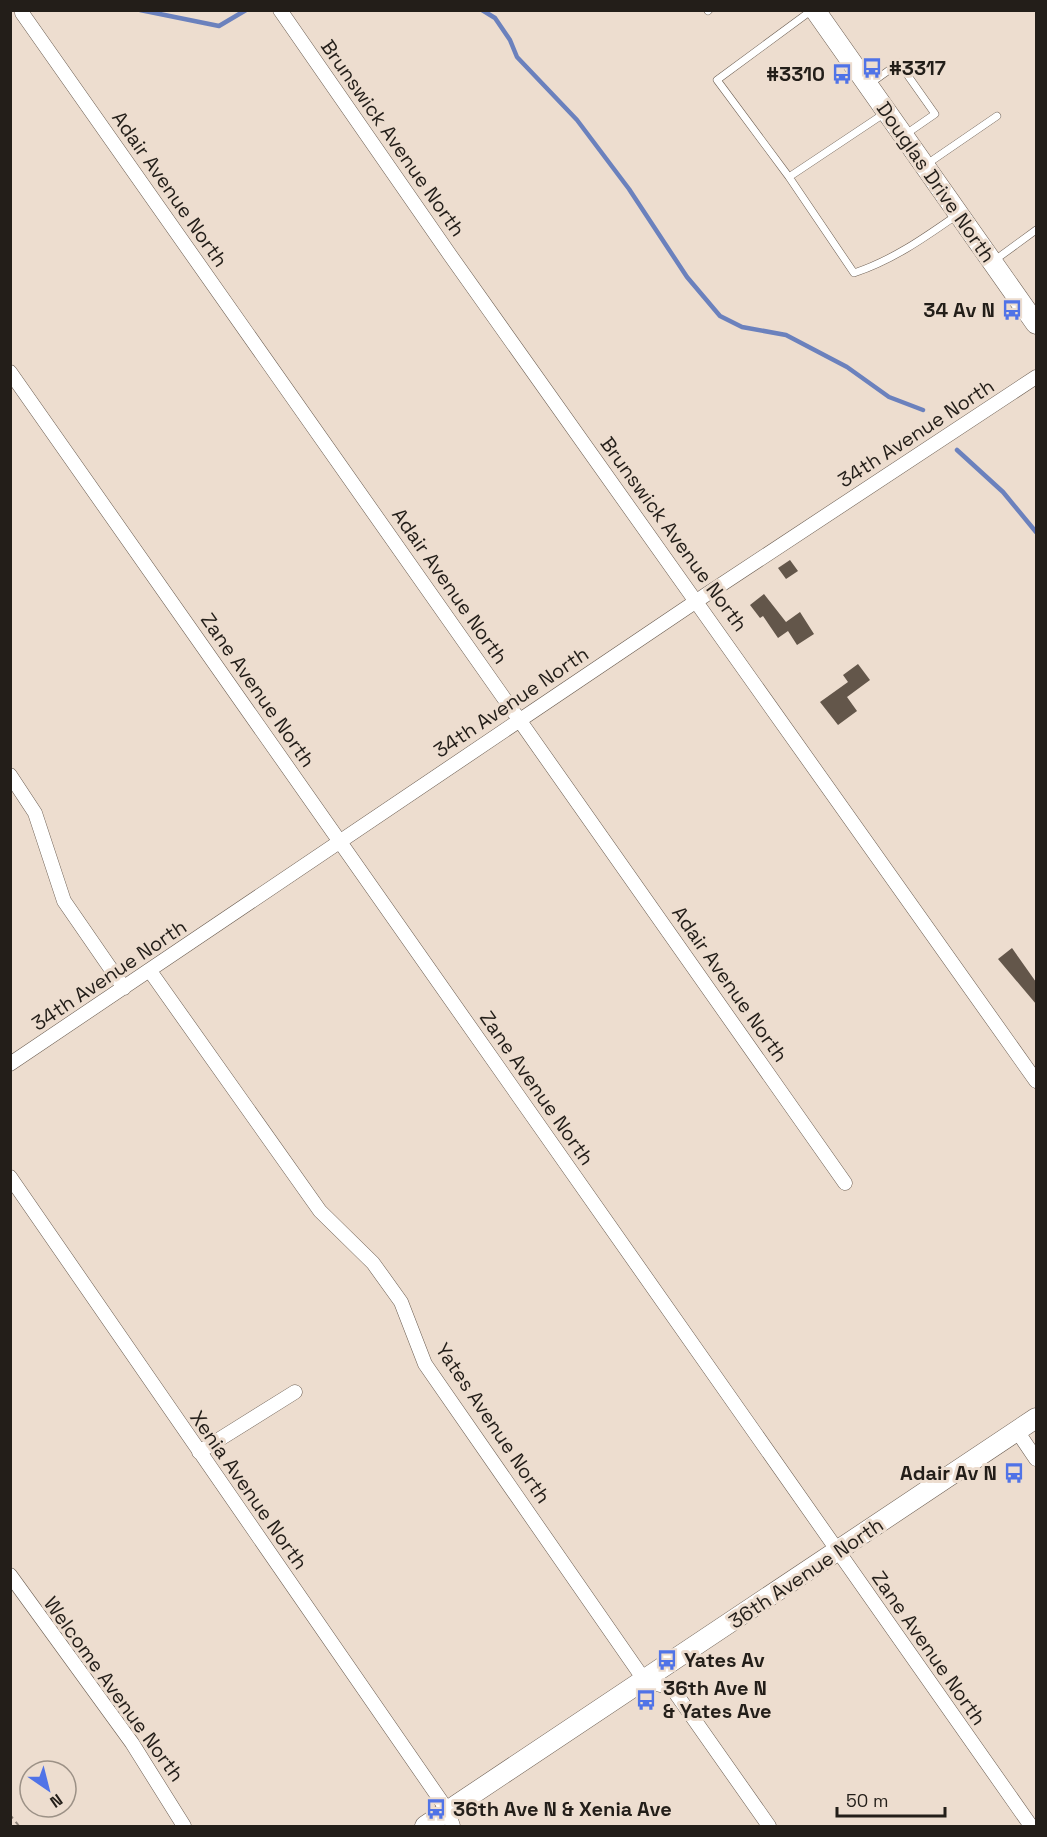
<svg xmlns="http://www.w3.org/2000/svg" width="1047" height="1837" viewBox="0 0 1047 1837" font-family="'Space Grotesk',sans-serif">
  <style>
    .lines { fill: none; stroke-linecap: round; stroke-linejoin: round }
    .stream { stroke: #6b81bd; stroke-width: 4.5 }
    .building { fill: #63564a }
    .lane-casing { stroke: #6a5c50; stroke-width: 8 }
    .street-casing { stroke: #6a5c50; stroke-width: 15 }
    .secondary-casing { stroke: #6a5c50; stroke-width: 21 }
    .path { stroke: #8f847a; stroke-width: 2; stroke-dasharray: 4.5 4.5; stroke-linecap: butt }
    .lane { stroke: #fff; stroke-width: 7 }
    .street { stroke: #fff; stroke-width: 14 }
    .secondary { stroke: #fff; stroke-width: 20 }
    .labels { text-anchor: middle; stroke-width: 6; stroke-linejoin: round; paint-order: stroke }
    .poi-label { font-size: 20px; font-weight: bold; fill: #231e19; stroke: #edddcf; text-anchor: start }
    .street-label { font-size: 20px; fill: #231e19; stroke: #edddcf }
  </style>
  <rect width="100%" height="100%" fill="#edddcf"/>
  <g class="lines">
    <path class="stream" d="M140 10 219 26 246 10
      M482 10 495 18 510 40 517 57 577 120 629 189 687 277 720 316 742 327 786 335 847 367 889 397 923 410
      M957 450 1003 492 1036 532"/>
  </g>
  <path class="building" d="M790 560 798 571 786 579 778 568Z
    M764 594 786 622 800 612 814 634 797 645 788 631 778 638 763 616 760 618 750 605Z
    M858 664 870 680 847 697 857 711 838 725 820 702 848 682 843 675Z
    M1012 948 1036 982V1004L998 959Z"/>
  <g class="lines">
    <g class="lane-casing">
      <path id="lane" d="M812 10 717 80 789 177 854 273C893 260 924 238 957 215
        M708 11 709 10
        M871 83 899 63 935 114 906 134
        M927 164 997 116
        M789 177 885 113
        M995 260 1036 230"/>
    </g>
    <g class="street-casing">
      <path id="street" d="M280 10 450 255 1036 1081
        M22 13 845 1183
        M10 372 1031 1826
        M10 775 35 813 64 901 124 988
        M150 971 320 1211 373 1263 401 1302 425 1364 645 1681 672 1688 769 1826
        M10 1064 698 600 1036 377
        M10 1177 448 1811 453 1826
        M1017 1431 1036 1459
        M199 1452 295 1392
        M10 1575 132 1743 184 1826"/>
    </g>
    <g class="secondary-casing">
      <path id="secondary" d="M815 10 1036 324
        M425 1826 1036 1418"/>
    </g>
    <path class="path" d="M10 1815 19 1826"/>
    <use href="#lane" class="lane"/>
    <use href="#street" class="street"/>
    <use href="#secondary" class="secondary"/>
  </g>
  <defs>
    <g id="bus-bare" transform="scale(1.62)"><path d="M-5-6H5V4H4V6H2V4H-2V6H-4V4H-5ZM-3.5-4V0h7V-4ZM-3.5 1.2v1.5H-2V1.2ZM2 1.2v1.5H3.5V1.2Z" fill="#5073e7" stroke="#edddcf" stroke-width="2.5" paint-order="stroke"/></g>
  </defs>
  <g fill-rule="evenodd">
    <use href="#bus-bare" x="872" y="68"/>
    <use href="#bus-bare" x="842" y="74"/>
    <use href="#bus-bare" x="1012" y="310"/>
    <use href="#bus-bare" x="1014" y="1473"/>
    <use href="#bus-bare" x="667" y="1660"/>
    <use href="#bus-bare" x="646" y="1700"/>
    <use href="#bus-bare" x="436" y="1809"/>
  </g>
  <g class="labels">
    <g class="poi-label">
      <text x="889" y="75">#3317</text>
      <text x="825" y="81" text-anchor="end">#3310</text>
      <text x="995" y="317" text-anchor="end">34 Av N</text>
      <text x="997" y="1480" text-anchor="end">Adair Av N</text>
      <text x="684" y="1667">Yates Av</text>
      <text x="663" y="1695">36th Ave N<tspan x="663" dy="23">&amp; Yates Ave</tspan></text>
      <text x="453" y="1816">36th Ave N &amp; Xenia Ave</text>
    </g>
    <g class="street-label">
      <text transform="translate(393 138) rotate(55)" y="7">Brunswick Avenue North</text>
      <text transform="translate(936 182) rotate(55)" y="7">Douglas Drive North</text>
      <text transform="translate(170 189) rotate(55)" y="7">Adair Avenue North</text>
      <text transform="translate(916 433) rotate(-33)" y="7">34th Avenue North</text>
      <text transform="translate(674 534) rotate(54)" y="7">Brunswick Avenue North</text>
      <text transform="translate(450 586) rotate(55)" y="7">Adair Avenue North</text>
      <text transform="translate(258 690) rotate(55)" y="7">Zane Avenue North</text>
      <text transform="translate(511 702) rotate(-34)" y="7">34th Avenue North</text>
      <text transform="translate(109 975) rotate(-34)" y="7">34th Avenue North</text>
      <text transform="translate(730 984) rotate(55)" y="7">Adair Avenue North</text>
      <text transform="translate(537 1088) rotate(55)" y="7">Zane Avenue North</text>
      <text transform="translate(493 1423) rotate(56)" y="7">Yates Avenue North</text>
      <text transform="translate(249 1490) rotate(55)" y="7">Xenia Avenue North</text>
      <text transform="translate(806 1573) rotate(-34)" y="7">36th Avenue North</text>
      <text transform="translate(929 1648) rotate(55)" y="7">Zane Avenue North</text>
      <text transform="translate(114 1689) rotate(54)" y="7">Welcome Avenue North</text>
    </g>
  </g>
  <rect width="1047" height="1837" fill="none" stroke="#231e19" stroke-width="24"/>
  <g transform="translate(48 1789) rotate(145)"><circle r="28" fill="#edddcf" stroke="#9c9186" stroke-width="1.5"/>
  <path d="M0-4.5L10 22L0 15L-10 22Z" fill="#5073e7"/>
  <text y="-9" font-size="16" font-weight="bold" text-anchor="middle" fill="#231e19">N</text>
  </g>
  <path d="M837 1807v9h108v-9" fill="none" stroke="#231e19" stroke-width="3"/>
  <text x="846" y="1807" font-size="18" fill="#231e19" stroke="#edddcf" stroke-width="4.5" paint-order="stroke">50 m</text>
</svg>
